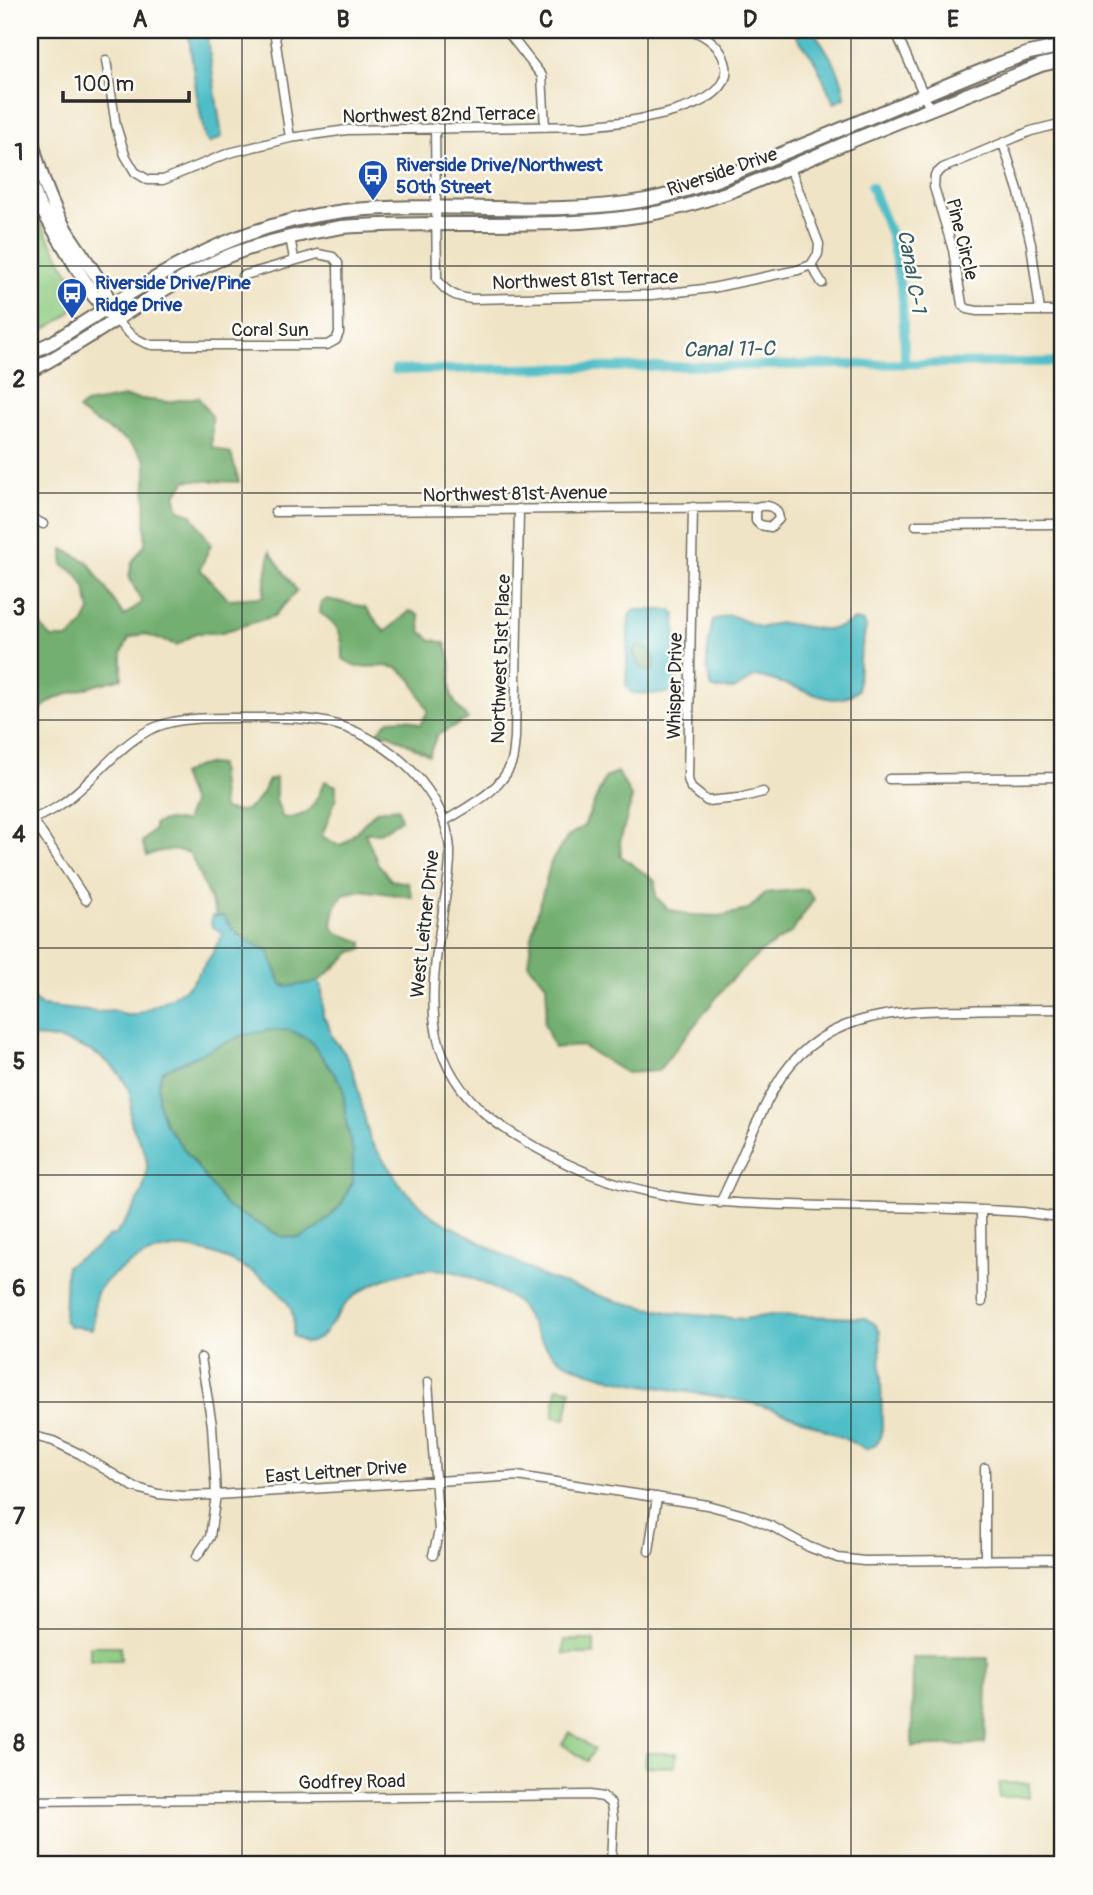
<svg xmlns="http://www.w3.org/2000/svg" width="1093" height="1895" viewBox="0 0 1093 1895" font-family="Pangolin,sans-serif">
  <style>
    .green { fill: #8dcb81; stroke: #5c7b56; stroke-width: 2 }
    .forest { fill: #72af6f; stroke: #4e6d4d; stroke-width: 2 }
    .water { fill: #50bec7; stroke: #3e7479; stroke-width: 2; fill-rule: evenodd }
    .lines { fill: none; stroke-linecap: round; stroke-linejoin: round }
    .canal { stroke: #50bec7; stroke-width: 9 }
    .street-casing { stroke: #706c61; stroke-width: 11 }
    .secondary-casing { stroke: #706c61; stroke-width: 16 }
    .street { stroke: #fff; stroke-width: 8 }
    .secondary { stroke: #fff; stroke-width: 12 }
    .grid { fill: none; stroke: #2b2b2b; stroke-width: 2; stroke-opacity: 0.55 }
    .labels { text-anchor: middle; stroke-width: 5; stroke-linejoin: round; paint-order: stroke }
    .street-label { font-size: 19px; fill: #2b2b2b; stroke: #fdfcf7 }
    .transit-label { font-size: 19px; font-weight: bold; fill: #164399; stroke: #fdfcf7; text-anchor: start }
    .water-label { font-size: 21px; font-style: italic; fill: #385e62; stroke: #fdfcf7 }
    .neatline { fill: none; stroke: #2b2b2b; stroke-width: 2.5 }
    .grid-label { font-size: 23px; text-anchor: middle; font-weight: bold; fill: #2b2b2b }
  </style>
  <rect width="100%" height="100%" fill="#fdfcf7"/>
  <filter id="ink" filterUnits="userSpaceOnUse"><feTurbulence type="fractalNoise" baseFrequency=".0143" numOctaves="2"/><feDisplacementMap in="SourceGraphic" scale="14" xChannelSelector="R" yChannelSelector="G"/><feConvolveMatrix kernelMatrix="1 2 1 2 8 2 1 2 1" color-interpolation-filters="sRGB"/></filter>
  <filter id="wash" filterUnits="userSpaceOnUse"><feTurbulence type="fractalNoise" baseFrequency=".00686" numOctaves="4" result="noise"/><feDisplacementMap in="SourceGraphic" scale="28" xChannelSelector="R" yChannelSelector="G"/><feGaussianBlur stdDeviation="1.57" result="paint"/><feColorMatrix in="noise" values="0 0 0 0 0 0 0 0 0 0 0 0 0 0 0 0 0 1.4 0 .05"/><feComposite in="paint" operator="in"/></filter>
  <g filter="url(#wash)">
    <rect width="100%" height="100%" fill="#f0e4c6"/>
    <path class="green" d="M30 206 84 299 64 318 30 338Z
      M557 1387 571 1389 566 1419 553 1417Z
      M564 1640H594V1654H564Z
      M90 1646H120L121 1660H90Z
      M569 1732 594 1749 587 1761 562 1744Z
      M646 1753H676L675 1767H645Z
      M999 1783H1029V1797H999Z"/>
    <path class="forest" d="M125 397 167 402 198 397 212 417V447L231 454 239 482 187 480 175 495 179 510 191 514 211 544 200 569 228 599 263 597 270 552 297 591 274 616 219 633H196L177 645 143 634 129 638 122 653V678C99 684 75 690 53 700 44 704 40 713 30 715V602L41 627 52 638H69L83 625 90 611 85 587 77 574 63 565V549L88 562 124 616 142 602 129 577 132 562 145 544 146 462C134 437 98 428 78 410L85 404Z
      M327 599 365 607 385 632 410 611 419 615 421 631 430 639 445 643C460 677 436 687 468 719L437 735 429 755 389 734 378 732 389 720 408 719 420 725 428 711 412 680 398 668 385 666 357 667 343 659C343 636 340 625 320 613L321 603Z
      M638 646C651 648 658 658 654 670L649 672 639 666 633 652Z
      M208 764 219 765 223 809C251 817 257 802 269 780L276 778V800L283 818C312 818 314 803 325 781L336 786V798L322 836 338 845 345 843 376 811 398 808 401 819 380 833H365L378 864 391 880 408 883 412 897 361 890 344 894 335 907 332 926 337 933 363 942V949L352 952 318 982 292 987 281 984 268 950C250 944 233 933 224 916H217L190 853C174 849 162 849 147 856L142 842 154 830V824L168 820 185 822 192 803 181 775 195 767Z
      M618 772 632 798 620 842 621 856 655 881 656 897 668 909 689 915 719 916 748 910 765 893 806 889 814 899 792 932 761 952 729 982 658 1071 626 1073 582 1046 554 1048 544 1023 547 1003 546 984 528 964 533 929 551 862 568 836 584 826 605 778Z
      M269 1030H290L310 1040 343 1086 346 1121 354 1153 353 1180 342 1204 319 1228 300 1238 282 1237 227 1207 165 1124 158 1102V1085L162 1071 241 1036Z
      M913 1658H988L985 1744 912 1747Z"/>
    <path class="water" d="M188 30H206L222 137 209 143 205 138 196 90Z
      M792 30H813C826 49 844 74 845 98L834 103 815 61Z
      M634 610H671L675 615 677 673 676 689 662 694 632 693 626 685 629 616ZM638 646C651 648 658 658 654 670L649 672 639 666 633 652Z
      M730 615 762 628C793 612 819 644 854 620L863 622 866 627 859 660 858 690C838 708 816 694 794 687 782 683 769 679 756 676L735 689H713C702 670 709 640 713 620Z
      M212 916H224C233 933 250 944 268 950L281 984 285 987 318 982 322 986 323 1017 328 1023 331 1036 344 1052 354 1073 370 1140 402 1187 432 1216 544 1277 616 1301 672 1313 744 1319 772 1315 865 1318 875 1324 880 1332 882 1429C880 1440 877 1446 866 1449 826 1430 786 1410 742 1401 689 1390 613 1386 565 1362 541 1350 534 1325 519 1305 515 1299 508 1296 502 1293 477 1279 451 1266 422 1270 398 1273 371 1282 353 1297 335 1310 329 1341 305 1343L293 1336C293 1326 295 1315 289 1305 272 1275 207 1244 173 1248 150 1250 108 1272 97 1293 93 1300 96 1317 92 1329L69 1326 64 1320 66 1266 95 1249 109 1236 115 1235C131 1214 152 1186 146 1157 144 1145 134 1134 131 1122 128 1111 134 1101 129 1091 114 1053 67 1037 30 1037V997L42 1006 97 1012 116 1011 125 1015H136L171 998 191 984 213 953 223 933 214 928 211 924ZM269 1030H290L310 1040 343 1086 346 1121 353 1153V1180L342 1204 319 1228 300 1238 282 1237 227 1207 165 1124 158 1102V1085L162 1071 241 1036Z"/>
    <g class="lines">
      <path class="canal" d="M871 186 890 233 902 293 905 364
        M395 370 1063 362"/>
    </g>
  </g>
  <g filter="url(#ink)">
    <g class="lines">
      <g class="street-casing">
        <path id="street" d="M274 30 290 138
          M506 30 542 76 545 127
          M895 30 930 109
          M106 60 116 126 125 155 135 172 148 180H163L229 153 290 138 347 130 586 126C618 123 741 112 725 62 720 45 707 36 691 30
          M1063 123 1031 131 943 168 935 175 934 187 953 250 962 304 967 309 977 311H1063
          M435 128 437 279C446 293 456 297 472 299L652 295 712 288 798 270 811 265
          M1003 143 1019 193 1031 244 1040 311
          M790 168 819 244 818 254 811 265 822 283
          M290 237 294 259
          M116 320C128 333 136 341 152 345H327L336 340 339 333 338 263 333 257 318 254 242 276
          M693 507 688 779 691 788 707 801 739 798 763 792
          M275 512 756 507C767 504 778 506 779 519L771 527 760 525 756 521V507
          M30 517 43 524
          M916 525 1063 524
          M889 779 1063 777
          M31 817 86 900
          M30 820C40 816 51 812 60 805 97 781 123 734 168 723 192 717 218 718 243 718 275 718 306 716 337 725 391 740 446 792 450 850 451 868 447 887 444 904 433 980 416 1048 479 1108 495 1124 516 1136 535 1147 633 1204 716 1203 825 1206 891 1207 958 1208 1023 1212L1063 1218
          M445 821C469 806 503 790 512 761 514 754 514 746 515 738L519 509
          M30 1153H31
          M720 1203C739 1165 754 1124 775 1087 816 1014 892 1010 967 1010 999 1009 1031 1009 1063 1009
          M981 1210 982 1302
          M428 1382 439 1531 433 1555
          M30 1435 53 1441 80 1454 134 1487 158 1494 182 1496 216 1495 517 1476 707 1505 744 1515 773 1527 809 1547 838 1558 864 1561 1063 1559
          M985 1468V1560
          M649 1551 657 1497
          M197 1556 210 1537 216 1495 212 1425 201 1358
          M30 1801 590 1795 603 1797 611 1804 613 1818 611 1865"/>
      </g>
      <g class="secondary-casing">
        <path id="secondary" d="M30 133C38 167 48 200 66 230 82 256 103 281 113 310
          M30 181 39 205 93 295 108 313
          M30 353 53 342C150 281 226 225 344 211 444 200 547 218 646 200 693 191 737 172 781 154 853 125 924 94 996 65L1029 53 1063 46
          M30 371C90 340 144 298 204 267 246 245 295 235 342 227 442 219 545 231 644 215 713 204 775 173 839 146 906 118 974 92 1041 65L1063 60"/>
      </g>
      <use href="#street" class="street"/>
      <use href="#secondary" class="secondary"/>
    </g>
  </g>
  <path class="grid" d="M242 30V1865M445 30V1865M648 30V1865M851 30V1865M30 266H1063M30 493H1063M30 720H1063M30 948H1063M30 1175H1063M30 1402H1063M30 1629H1063"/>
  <defs>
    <g id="bus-pin" transform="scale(1.575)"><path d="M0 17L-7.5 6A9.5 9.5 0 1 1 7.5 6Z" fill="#1a4fb4" stroke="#fdfcf7"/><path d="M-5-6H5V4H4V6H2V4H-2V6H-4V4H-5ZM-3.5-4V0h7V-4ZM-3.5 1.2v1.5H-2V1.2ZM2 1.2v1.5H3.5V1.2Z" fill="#fff"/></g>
  </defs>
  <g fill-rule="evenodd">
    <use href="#bus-pin" x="373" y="175"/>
    <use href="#bus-pin" x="72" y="293"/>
  </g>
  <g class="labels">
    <g class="street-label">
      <text transform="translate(439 114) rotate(-1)" y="7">Northwest 82nd Terrace</text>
      <text transform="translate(722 171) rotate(-19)" y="7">Riverside Drive</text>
      <text transform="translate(963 239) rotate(76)" y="7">Pine Circle</text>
      <text transform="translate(585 279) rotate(-2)" y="7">Northwest 81st Terrace</text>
      <text x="270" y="336">Coral Sun</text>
      <text transform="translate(515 493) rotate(-1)" y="7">Northwest 81st Avenue</text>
      <text transform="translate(500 659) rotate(-88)" y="7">Northwest 51st Place</text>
      <text transform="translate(674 686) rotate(-89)" y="7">Whisper Drive</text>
      <text transform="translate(424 924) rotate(-84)" y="7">West Leitner Drive</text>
      <text transform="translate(336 1471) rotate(-4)" y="7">East Leitner Drive</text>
      <text transform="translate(352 1781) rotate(-1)" y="7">Godfrey Road</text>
    </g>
    <g class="transit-label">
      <text x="396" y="171">Riverside Drive/Northwest<tspan x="396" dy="22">50th Street</tspan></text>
      <text x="95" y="289">Riverside Drive/Pine<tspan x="95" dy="22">Ridge Drive</tspan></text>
    </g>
    <g class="water-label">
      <text transform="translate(912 271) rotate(80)" y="7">Canal C-1</text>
      <text transform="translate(729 349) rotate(-1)" y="7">Canal 11-C</text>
    </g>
  </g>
  <rect width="1093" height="1895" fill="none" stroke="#fdfcf7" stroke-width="77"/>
  <path d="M63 91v10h126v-10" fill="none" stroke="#2b2b2b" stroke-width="3.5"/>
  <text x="74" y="91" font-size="21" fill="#2b2b2b" stroke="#fdfcf7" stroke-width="5" paint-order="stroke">100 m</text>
  <rect x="38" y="38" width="1016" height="1818" class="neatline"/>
  <g class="grid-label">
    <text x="140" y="27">A</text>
    <text x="343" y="27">B</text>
    <text x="546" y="27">C</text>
    <text x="750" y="27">D</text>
    <text x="953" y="27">E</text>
    <text x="19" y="160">1</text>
    <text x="19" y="387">2</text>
    <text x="19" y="615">3</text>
    <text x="19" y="842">4</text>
    <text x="19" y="1069">5</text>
    <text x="19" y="1296">6</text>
    <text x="19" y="1524">7</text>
    <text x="19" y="1751">8</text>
  </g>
</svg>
